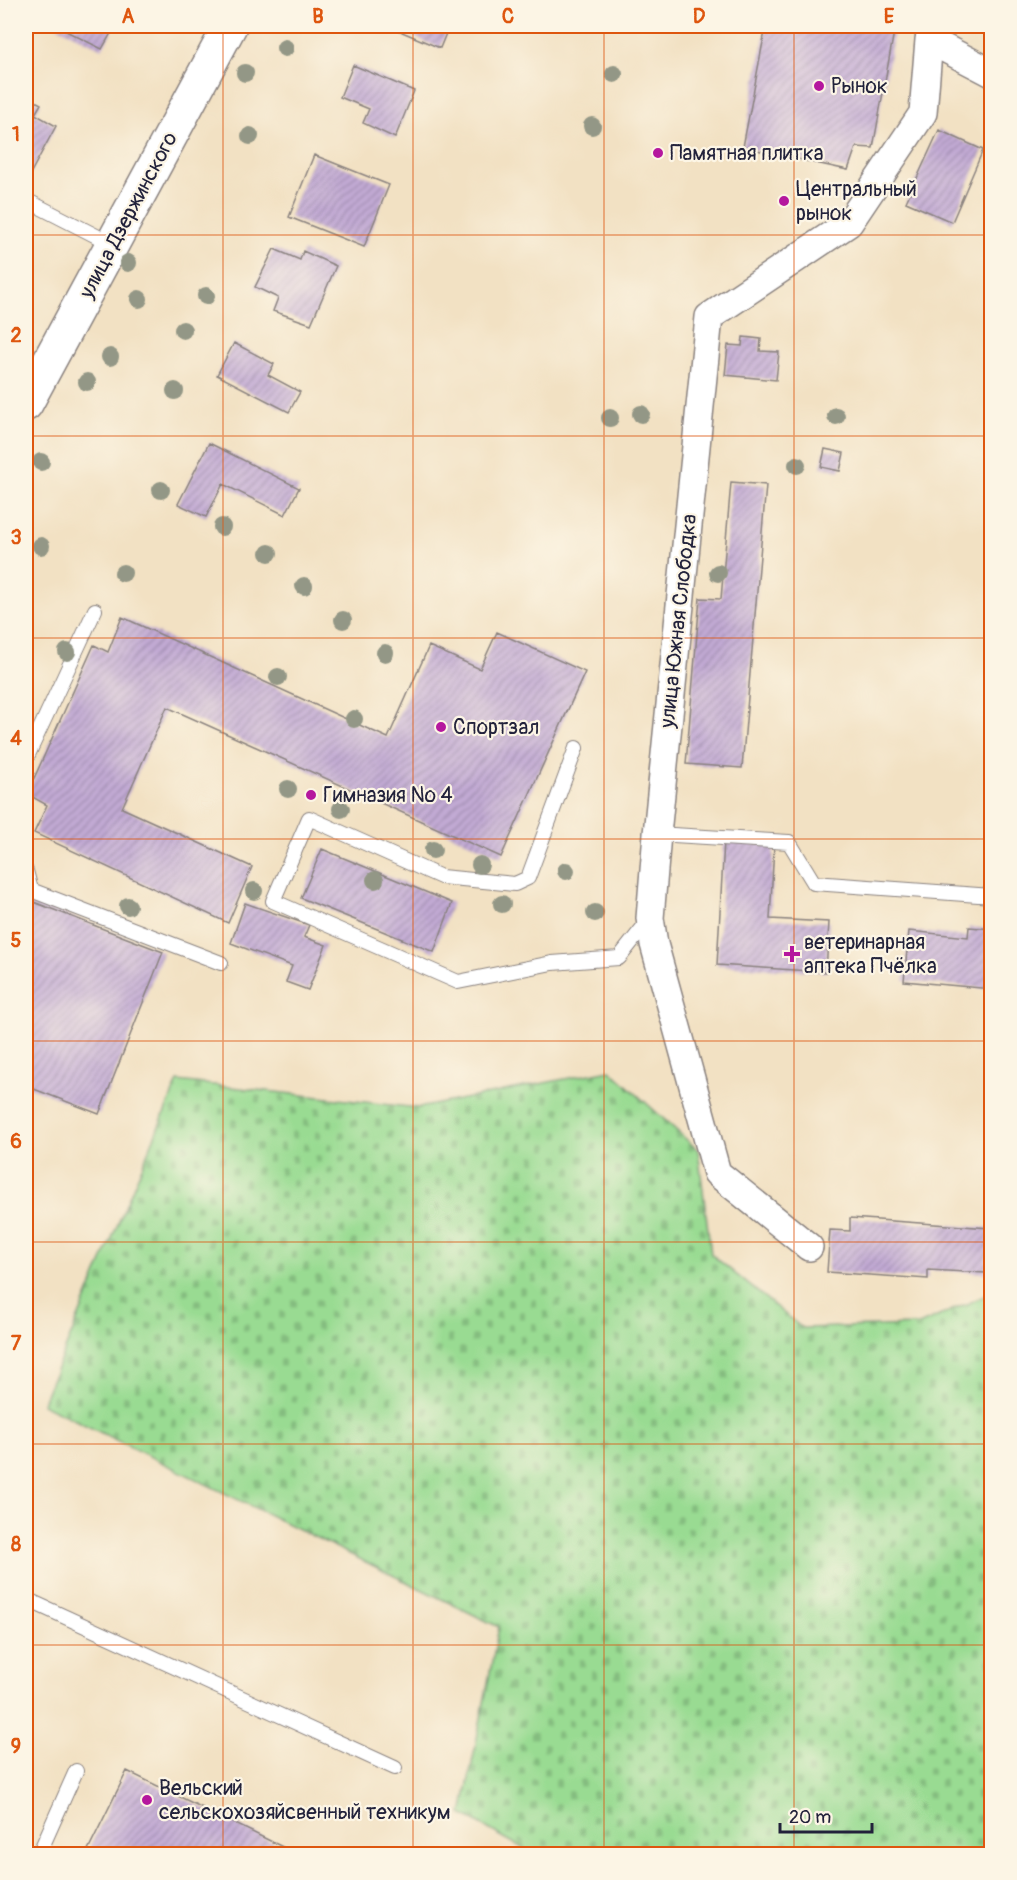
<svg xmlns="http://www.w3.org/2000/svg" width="1017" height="1880" viewBox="0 0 1017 1880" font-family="Pangolin,sans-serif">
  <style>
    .cemetery { fill: url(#cemetery-stones); stroke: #5e7e66; stroke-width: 1.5 }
    .building { fill: url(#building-hatch) }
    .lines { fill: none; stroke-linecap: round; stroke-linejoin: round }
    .service-casing { stroke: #8a827f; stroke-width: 16 }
    .minor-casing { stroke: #8a827f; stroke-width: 30 }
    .secondary-casing { stroke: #8a827f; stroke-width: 36 }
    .service { stroke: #fff; stroke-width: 14 }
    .minor { stroke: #fff; stroke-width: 27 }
    .secondary { stroke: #fff; stroke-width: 33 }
    .tree { fill: #939786 }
    .grid { fill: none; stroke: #de560e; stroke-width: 1.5; stroke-opacity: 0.55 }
    .poi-dot { fill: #b5179e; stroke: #fcf5e5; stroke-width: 2 }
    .labels { text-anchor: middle; stroke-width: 4.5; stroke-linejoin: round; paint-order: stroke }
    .poi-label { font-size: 21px; fill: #22223b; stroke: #fcf5e5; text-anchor: start }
    .street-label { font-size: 21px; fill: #22223b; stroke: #fcf5e5 }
    .neatline { fill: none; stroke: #de560e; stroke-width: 2 }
    .grid-label { font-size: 20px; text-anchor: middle; font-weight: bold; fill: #de560e }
  </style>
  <defs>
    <pattern id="cemetery-stones" width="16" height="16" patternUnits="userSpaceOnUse" patternTransform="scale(1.5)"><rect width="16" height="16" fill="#99db92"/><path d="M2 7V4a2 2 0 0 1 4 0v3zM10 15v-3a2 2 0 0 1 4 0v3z" fill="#84bc7f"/></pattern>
    <pattern id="building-hatch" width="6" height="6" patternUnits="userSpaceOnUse" patternTransform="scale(1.5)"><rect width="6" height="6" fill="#c2aad4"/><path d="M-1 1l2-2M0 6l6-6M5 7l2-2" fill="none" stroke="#9d8aad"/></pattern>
  </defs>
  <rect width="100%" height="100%" fill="#fcf5e5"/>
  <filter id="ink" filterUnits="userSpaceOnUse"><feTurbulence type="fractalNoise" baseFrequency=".0167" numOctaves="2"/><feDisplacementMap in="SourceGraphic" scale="12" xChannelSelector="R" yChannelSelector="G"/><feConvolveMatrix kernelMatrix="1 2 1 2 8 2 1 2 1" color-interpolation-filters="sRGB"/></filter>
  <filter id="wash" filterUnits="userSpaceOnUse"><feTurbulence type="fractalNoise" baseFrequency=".008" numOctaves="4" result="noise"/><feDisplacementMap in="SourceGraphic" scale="24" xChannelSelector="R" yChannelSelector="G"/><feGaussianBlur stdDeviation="1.35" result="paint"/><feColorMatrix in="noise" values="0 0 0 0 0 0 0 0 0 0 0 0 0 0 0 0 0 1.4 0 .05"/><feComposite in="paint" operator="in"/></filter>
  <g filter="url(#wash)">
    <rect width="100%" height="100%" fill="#f2e1c3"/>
    <path class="cemetery" d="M610 1070 698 1150 711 1254 802 1328 919 1325 991 1293V1854H533L462 1814 499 1627 42 1404 178 1081 418 1108Z"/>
    <g id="blocks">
      <path class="building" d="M56 26H115L102 49Z
        M388 26H449L440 48Z
        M766 26H895L873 148 856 147 848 170 743 147Z
        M353 65 414 91 395 138 363 123 369 109 340 97Z
        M26 96 41 104 35 114 56 126 30 174 26 172Z
        M939 130 983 150 952 222 906 202Z
        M314 155 389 185 364 247 289 217Z
        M274 249 300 260 303 251 336 266 311 324 273 311 278 298 255 287Z
        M743 337 761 339 760 351 779 352 776 380 725 375 728 345 742 346Z
        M234 343 274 364 268 375 300 392 289 412 217 375Z
        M209 443 299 488 285 515 223 484 206 517 178 504Z
        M825 449 844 453 840 471 821 467Z
        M731 482 766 485 742 768 686 764 700 598 721 599Z
        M122 617 388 738 429 646 480 669 497 632 585 672 501 857 167 707 122 808 252 867 228 923 34 833 47 805 27 794 94 645 108 652Z
        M724 841 774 845 770 919 829 922 826 972 717 965Z
        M322 849 452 903 434 952 301 898Z
        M26 899 163 952 99 1114 26 1086Z
        M245 903 309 925 304 937 326 945 308 990 286 982 292 966 231 943Z
        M969 927 992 929V989L904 981 909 931 968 937Z
        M850 1218 990 1228 986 1273 928 1270V1279L827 1272 830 1230 850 1231Z
        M127 1771 297 1854H86Z"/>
    </g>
  </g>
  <g filter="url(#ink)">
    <use href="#blocks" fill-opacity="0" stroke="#8a827f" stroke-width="1.5"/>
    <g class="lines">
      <g class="service-casing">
        <path id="service" d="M26 200 112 244
          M576 748 528 878 515 884 441 877 309 818 273 901 458 982 552 963 619 958 649 920
          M26 759 95 610
          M657 834 789 842 814 883 992 896
          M26 871 31 890 221 963
          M26 1599 395 1768
          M39 1854 76 1771"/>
      </g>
      <g class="minor-casing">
        <path id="minor" d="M933 27 929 40 992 73
          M809 1247 717 1173 654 944 650 918 657 834 709 317 849 223 923 113 929 40"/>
      </g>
      <g class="secondary-casing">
        <path id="secondary" d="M26 404 230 26"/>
      </g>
      <use href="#service" class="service"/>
      <use href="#minor" class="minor"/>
      <use href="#secondary" class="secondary"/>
    </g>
    <g class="tree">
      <circle cx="285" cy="48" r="9"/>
      <circle cx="245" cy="73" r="9"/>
      <circle cx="614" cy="74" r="9"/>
      <circle cx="592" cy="126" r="9"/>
      <circle cx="250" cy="136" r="9"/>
      <circle cx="128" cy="263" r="9"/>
      <circle cx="206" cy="296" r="9"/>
      <circle cx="139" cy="299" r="9"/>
      <circle cx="183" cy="330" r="9"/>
      <circle cx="110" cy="357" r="9"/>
      <circle cx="87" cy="382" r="9"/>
      <circle cx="175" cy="391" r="9"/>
      <circle cx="641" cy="414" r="9"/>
      <circle cx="836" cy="416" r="9"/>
      <circle cx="610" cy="418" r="9"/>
      <circle cx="41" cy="462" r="9"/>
      <circle cx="797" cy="465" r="9"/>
      <circle cx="161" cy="490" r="9"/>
      <circle cx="222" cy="527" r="9"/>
      <circle cx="41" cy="546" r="9"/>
      <circle cx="269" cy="553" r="9"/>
      <circle cx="123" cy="573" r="9"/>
      <circle cx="718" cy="573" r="9"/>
      <circle cx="304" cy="586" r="9"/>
      <circle cx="343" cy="620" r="9"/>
      <circle cx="67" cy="652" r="9"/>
      <circle cx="385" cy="653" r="9"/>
      <circle cx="278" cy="677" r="9"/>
      <circle cx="354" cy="719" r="9"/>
      <circle cx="288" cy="789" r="9"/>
      <circle cx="341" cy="809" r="9"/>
      <circle cx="433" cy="850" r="9"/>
      <circle cx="480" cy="865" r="9"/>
      <circle cx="566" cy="871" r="9"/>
      <circle cx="375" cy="880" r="9"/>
      <circle cx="254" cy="891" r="9"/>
      <circle cx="502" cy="904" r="9"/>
      <circle cx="128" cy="906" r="9"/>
      <circle cx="595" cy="913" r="9"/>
    </g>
  </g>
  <path class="grid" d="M223 26V1854M413 26V1854M604 26V1854M794 26V1854M26 235H992M26 436H992M26 638H992M26 839H992M26 1041H992M26 1242H992M26 1444H992M26 1645H992"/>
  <g class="poi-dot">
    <circle cx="819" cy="86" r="6"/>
    <circle cx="658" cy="153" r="6"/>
    <circle cx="784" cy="201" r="6"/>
    <circle cx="441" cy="727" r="6"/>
    <circle cx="311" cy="795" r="6"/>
    <path d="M789 945h6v6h6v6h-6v6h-6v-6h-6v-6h6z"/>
    <circle cx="147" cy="1800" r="6"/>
  </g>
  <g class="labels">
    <g class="poi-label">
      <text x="831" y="93">Рынок</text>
      <text x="670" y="160">Памятная плитка</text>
      <text x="796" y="196">Центральный<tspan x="796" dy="24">рынок</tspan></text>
      <text x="453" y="734">Спортзал</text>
      <text x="323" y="802">Гимназия № 4</text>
      <text x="804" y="949">ветеринарная<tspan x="804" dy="24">аптека Пчёлка</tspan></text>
      <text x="159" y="1795">Вельский<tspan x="159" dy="24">сельскохозяйсвенный техникум</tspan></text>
    </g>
    <g class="street-label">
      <text transform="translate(128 215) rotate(-62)" y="7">улица Дзержинского</text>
      <text transform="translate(678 621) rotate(-84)" y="7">улица Южная Слободка</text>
    </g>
  </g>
  <rect width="1017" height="1880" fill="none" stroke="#fcf5e5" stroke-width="66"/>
  <path d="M780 1823v9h92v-9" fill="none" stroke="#22223b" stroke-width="3"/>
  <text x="789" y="1823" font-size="18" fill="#22223b" stroke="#fcf5e5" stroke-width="4.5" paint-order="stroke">20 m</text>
  <rect x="33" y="33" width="951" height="1814" class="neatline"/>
  <g class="grid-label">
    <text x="128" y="23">A</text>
    <text x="318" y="23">B</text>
    <text x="508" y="23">C</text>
    <text x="699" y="23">D</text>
    <text x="889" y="23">E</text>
    <text x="16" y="141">1</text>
    <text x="16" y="342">2</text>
    <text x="16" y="544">3</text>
    <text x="16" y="745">4</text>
    <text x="16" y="947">5</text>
    <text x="16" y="1148">6</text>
    <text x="16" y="1350">7</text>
    <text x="16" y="1551">8</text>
    <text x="16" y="1753">9</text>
  </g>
</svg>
